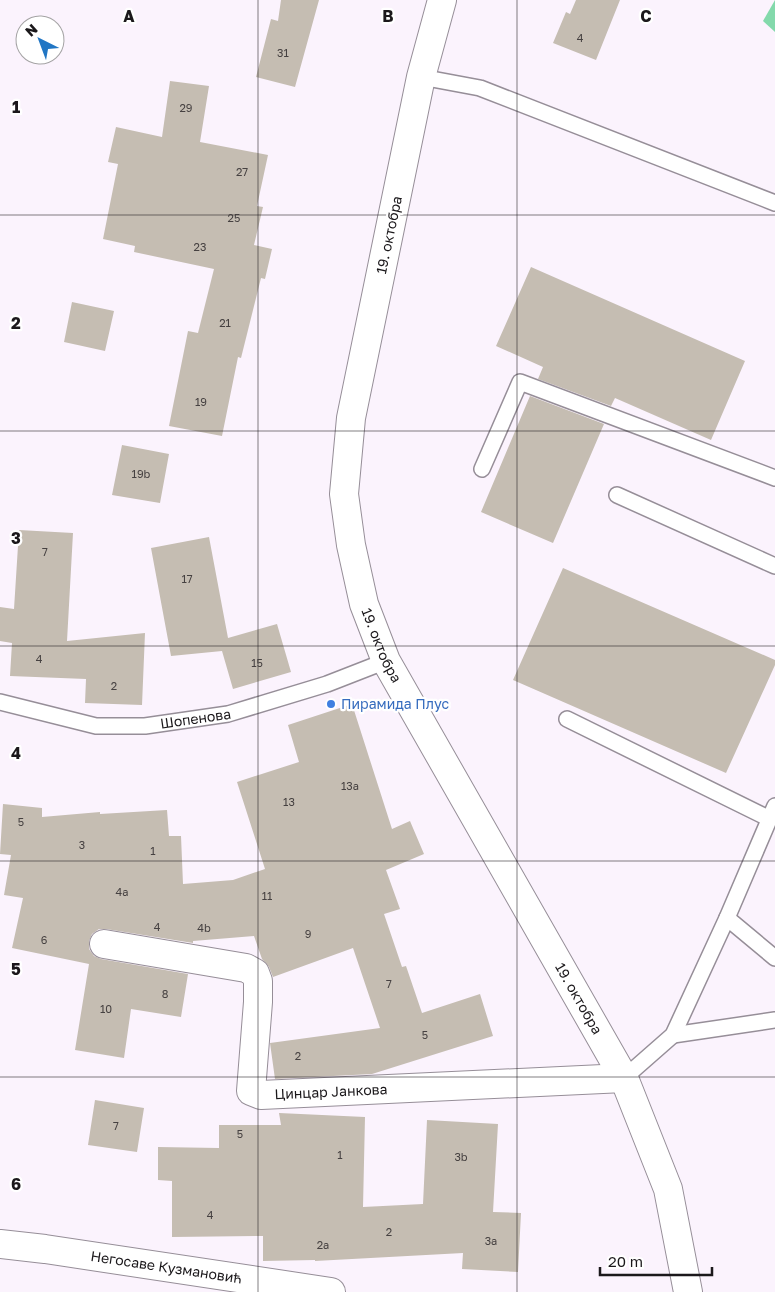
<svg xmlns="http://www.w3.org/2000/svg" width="775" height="1292" viewBox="0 0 775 1292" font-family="'Golos Text',sans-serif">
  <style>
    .green { fill: #83d9ab }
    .building { fill: #c5bdb2 }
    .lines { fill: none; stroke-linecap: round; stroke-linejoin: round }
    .lane-casing { stroke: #968e98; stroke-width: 18 }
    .street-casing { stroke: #968e98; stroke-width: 30 }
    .secondary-casing { stroke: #968e98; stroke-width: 30 }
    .lane { stroke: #fff; stroke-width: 15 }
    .street { stroke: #fff; stroke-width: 28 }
    .secondary { stroke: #fff; stroke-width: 28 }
    .grid { fill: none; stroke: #1b181b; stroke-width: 1; stroke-opacity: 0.55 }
    .shop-dot { fill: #3f7fe0; stroke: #fff; stroke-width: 2 }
    .labels { text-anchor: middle; stroke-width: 4.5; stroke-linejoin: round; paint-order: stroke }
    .number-label { font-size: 11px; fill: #464141 }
    .street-label { font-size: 14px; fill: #1b181b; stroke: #fff }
    .shop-label { font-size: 14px; fill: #366cbe; stroke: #fff; text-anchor: start }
    .grid-label { font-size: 16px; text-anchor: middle; font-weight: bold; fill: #1b181b; stroke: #fff; stroke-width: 4.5; stroke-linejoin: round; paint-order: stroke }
  </style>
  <rect width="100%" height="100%" fill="#fbf3fd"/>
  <path class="green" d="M775 0V32L763 21Z"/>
  <path class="building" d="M281 0H319L295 87 256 77 271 19 278 21Z
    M576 0H620L596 60 553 43 566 12 570 14Z
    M170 81 209 86 200 142 268 155 257 206 263 207 254 245 272 249 265 279 261 278 241 358 238 357 222 436 169 426 188 331 198 333 214 269 134 252 135 246 103 239 118 164 108 162 116 127 162 137Z
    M531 267 745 361 711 440 615 398 611 406 538 379 543 367 496 346Z
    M72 302 114 311 105 351 64 342Z
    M530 396 604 424 553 543 481 512Z
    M122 445 169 454 160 503 112 495Z
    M19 530 73 533 67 641 145 633 142 705 85 703 86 679 10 676 12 643 0 641V607L14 609Z
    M209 537 228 638 277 624 291 672 233 689 222 651 171 656 151 548Z
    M563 568 775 660V665L726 773 513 680Z
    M352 704 392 829 410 821 424 854 386 870 400 909 384 914 402 967 406 966 422 1013 480 994 493 1036 372 1074 275 1079 270 1043 380 1028 353 948 273 977 269 967 262 959 254 936 193 941V943L106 929H99L92 934 89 941V949L94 956 101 959 188 974 181 1017 131 1009 124 1058 75 1050 89 964 12 948 23 898 4 895 11 855 0 854 3 804 42 808V817L100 812V814L167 810 169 836H181L183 884 233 880 265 869 237 782 299 762 288 725Z
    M95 1100 144 1108 137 1152 88 1145Z
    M279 1113 365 1117 363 1207 423 1204 427 1120 498 1124 493 1212 521 1213 518 1272 462 1269 463 1253 315 1261V1260L263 1261V1236L172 1237V1181L158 1180V1147L219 1148V1125H281Z"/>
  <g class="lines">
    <g class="lane-casing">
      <g id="lane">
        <path d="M421 77 480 88 775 203"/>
        <path d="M482 469 520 382 775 478"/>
        <path d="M617 495 775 566"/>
        <path id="s1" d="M0 702 96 726H145L228 714 327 684 386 661"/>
        <path d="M567 719 770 819"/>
        <path d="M727 918 775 958"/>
        <path d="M673 1035 775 1020"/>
        <path d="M624 1078 673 1035 727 918 775 806"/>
      </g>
    </g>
    <g class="street-casing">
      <g id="street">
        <path id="s2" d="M104 944 246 968 255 973 258 981V1002L251 1091 261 1095 624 1078"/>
        <path id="s3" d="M0 1244 45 1249 331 1292"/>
      </g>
    </g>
    <g class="secondary-casing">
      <g id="secondary">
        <path id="s4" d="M442 0 421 77 351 418 344 494 351 545 364 604 386 661 624 1078 668 1189 688 1292"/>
      </g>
    </g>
    <use href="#lane" class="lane"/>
    <use href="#street" class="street"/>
    <use href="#secondary" class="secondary"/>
  </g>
  <path class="grid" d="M258 0V1292M517 0V1292M0 215H775M0 431H775M0 646H775M0 861H775M0 1077H775"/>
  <circle class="shop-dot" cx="331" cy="704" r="5"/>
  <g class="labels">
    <g class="number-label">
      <text x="580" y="42">4</text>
      <text x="283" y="57">31</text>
      <text x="186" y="112">29</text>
      <text x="242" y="176">27</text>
      <text x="234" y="222">25</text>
      <text x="200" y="251">23</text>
      <text x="225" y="327">21</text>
      <text x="201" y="406">19</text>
      <text x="141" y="478">19b</text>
      <text x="45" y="556">7</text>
      <text x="187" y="583">17</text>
      <text x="39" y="663">4</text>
      <text x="257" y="667">15</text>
      <text x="114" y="690">2</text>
      <text x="350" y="790">13a</text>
      <text x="289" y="806">13</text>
      <text x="21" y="826">5</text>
      <text x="82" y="849">3</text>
      <text x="153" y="855">1</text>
      <text x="122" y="896">4a</text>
      <text x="267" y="900">11</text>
      <text x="157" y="931">4</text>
      <text x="204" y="932">4b</text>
      <text x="308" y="938">9</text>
      <text x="44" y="944">6</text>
      <text x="389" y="988">7</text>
      <text x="165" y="998">8</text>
      <text x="106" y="1013">10</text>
      <text x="425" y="1039">5</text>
      <text x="298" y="1060">2</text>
      <text x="116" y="1130">7</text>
      <text x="240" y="1138">5</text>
      <text x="340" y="1159">1</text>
      <text x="461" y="1161">3b</text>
      <text x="210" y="1219">4</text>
      <text x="389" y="1236">2</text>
      <text x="491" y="1245">3a</text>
      <text x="323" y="1249">2a</text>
    </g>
    <g class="street-label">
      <text transform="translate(389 235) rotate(-78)" y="5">19. октобра</text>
      <text dy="5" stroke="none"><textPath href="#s4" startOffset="661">19. октобра</textPath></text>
      <text dy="5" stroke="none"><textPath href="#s1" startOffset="199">Шопенова</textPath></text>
      <text dy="5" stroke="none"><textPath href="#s4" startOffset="1066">19. октобра</textPath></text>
      <text dy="5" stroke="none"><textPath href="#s2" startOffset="354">Цинцар Јанкова</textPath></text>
      <text dy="5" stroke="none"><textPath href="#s3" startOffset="168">Негосаве Кузмановић</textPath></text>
    </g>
    <g class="shop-label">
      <text x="341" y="709">Пирамида Плус</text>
    </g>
  </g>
  <g class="grid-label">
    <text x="129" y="22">A</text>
    <text x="388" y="22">B</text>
    <text x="646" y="22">C</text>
    <text x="16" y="113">1</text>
    <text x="16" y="329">2</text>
    <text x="16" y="544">3</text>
    <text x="16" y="759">4</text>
    <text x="16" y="975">5</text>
    <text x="16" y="1190">6</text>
  </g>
  <g transform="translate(40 40) rotate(318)"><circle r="24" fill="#ffffff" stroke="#a4a3a4"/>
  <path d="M0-4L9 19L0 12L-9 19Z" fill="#2176c4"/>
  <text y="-8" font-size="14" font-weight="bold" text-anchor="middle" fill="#1b181b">N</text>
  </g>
  <path d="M600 1267v8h112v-8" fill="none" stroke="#1b181b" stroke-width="2.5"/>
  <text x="608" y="1267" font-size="15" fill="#1b181b" stroke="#ffffff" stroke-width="4" paint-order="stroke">20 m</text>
</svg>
